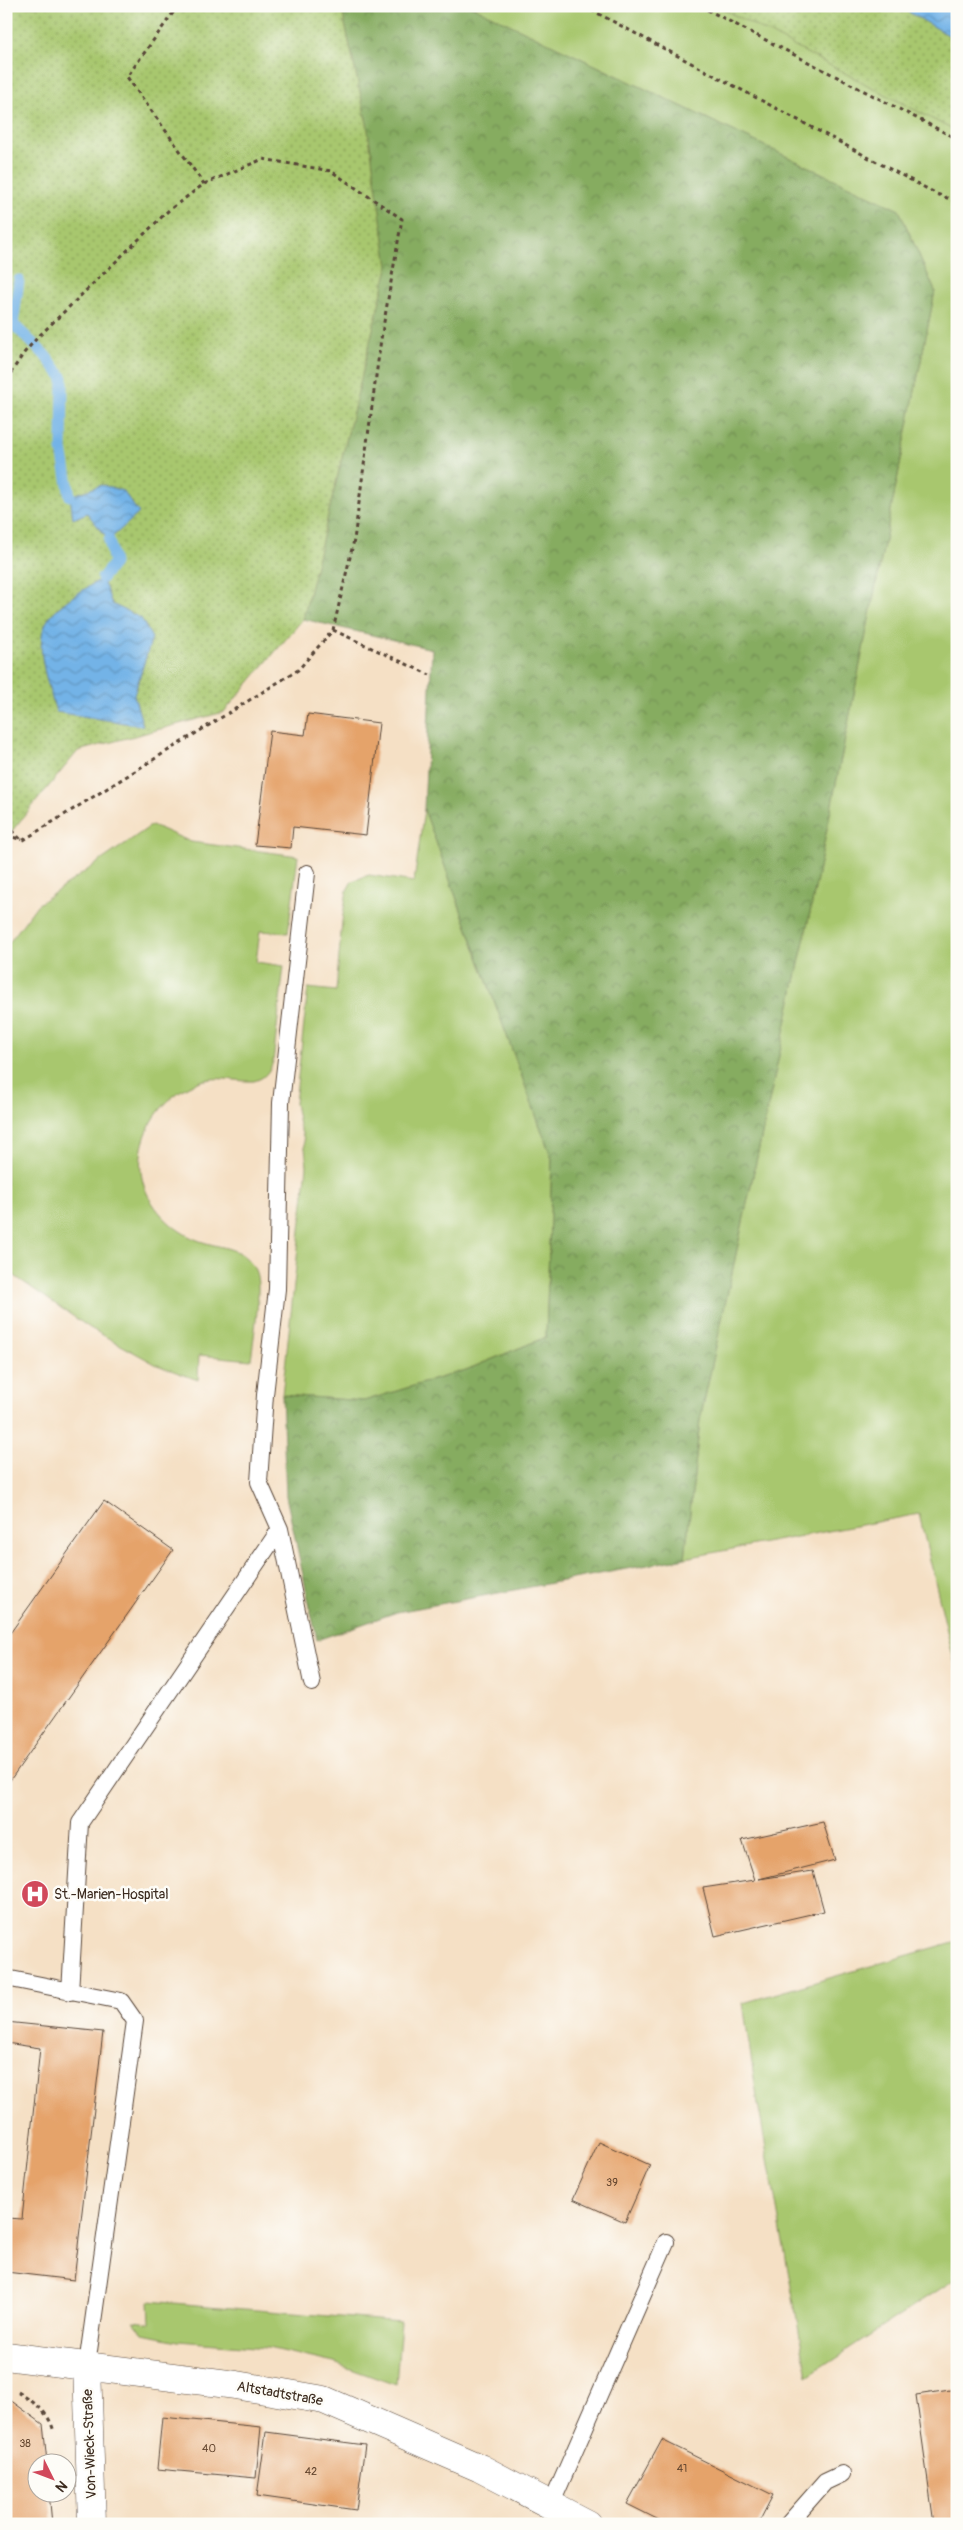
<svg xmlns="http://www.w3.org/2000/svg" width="963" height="2530" viewBox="0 0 963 2530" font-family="Pangolin,sans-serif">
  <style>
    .grass { fill: #a8c76e; stroke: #727846 }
    .forest { fill: url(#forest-crowns); stroke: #606b40 }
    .park { fill: url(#park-dots); stroke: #727846 }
    .water { fill: url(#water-waves); stroke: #576e82 }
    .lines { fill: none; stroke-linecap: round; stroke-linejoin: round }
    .stream { stroke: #73b3e7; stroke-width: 11 }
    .building { fill: #e5a36b }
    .lane-casing { stroke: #574537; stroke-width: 18 }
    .street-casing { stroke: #574537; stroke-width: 29 }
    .path { stroke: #574537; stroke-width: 3; stroke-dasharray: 4 4; stroke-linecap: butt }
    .lane { stroke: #fff; stroke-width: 16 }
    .street { stroke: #fff; stroke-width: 28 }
    .labels { text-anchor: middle; stroke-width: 5; stroke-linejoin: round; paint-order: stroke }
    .number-label { font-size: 11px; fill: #664831 }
    .poi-label { font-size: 14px; fill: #3b2a1e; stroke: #fdfcf7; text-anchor: start }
    .street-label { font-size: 14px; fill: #3b2a1e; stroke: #fdfcf7 }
  </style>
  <defs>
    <pattern id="forest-crowns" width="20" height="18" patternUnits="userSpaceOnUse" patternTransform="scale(1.25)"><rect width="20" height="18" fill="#86ac61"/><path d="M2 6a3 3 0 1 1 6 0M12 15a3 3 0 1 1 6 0" fill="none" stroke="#6f8c4f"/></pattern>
    <pattern id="park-dots" width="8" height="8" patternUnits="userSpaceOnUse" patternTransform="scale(1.25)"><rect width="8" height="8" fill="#a8c76e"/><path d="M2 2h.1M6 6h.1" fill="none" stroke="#8aa25a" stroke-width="1.8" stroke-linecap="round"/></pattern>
    <pattern id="water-waves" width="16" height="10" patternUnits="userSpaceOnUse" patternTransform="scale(1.25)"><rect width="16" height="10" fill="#73b3e7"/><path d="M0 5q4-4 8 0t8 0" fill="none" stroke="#6092bb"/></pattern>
  </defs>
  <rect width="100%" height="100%" fill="#fdfcf7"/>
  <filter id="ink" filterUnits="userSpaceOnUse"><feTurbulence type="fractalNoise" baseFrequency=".02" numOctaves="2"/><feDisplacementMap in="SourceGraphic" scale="10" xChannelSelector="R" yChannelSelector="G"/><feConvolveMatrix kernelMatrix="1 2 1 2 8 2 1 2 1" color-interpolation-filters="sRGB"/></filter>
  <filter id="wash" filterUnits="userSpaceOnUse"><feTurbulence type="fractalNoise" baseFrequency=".0096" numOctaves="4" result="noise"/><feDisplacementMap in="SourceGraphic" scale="20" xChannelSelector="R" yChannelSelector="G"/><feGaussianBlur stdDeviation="1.12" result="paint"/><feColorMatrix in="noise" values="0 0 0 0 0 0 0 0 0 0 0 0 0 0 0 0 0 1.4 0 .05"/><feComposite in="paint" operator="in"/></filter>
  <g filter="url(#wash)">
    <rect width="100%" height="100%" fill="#f5e0c5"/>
    <path class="grass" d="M471 6H898L957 40V1673L919 1514 685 1558 700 1420 811 908 935 291 899 210Z
      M424 809 552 1159 546 1337 466 1370 364 1401 282 1395 307 1166 304 1139 299 1125 295 1103 308 988 336 991 342 921 347 890 352 881 369 875 414 882Z
      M152 825 191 842 298 856 288 933 260 931 256 962 284 966 273 1062C269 1072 265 1078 254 1081 238 1082 222 1076 205 1080 160 1091 127 1146 146 1191 156 1214 177 1233 200 1241 222 1249 243 1246 255 1270 263 1285 253 1341 251 1360L199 1355 198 1380 157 1365 90 1328 6 1270V947L37 905Z
      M957 1941V2278L807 2376 757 2098 743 2003Z
      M149 2301 401 2322 396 2385 334 2363 268 2348 178 2341 144 2334 133 2321 150 2323Z"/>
    <path class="forest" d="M341 6H471L899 210 935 291 811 908 700 1420 685 1558 397 1612 317 1640 286 1496 282 1395 364 1401 466 1370 546 1337 552 1159 424 809 432 649 303 619 388 267 367 124Z"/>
    <path class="park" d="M6 6H341L367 124 388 267 303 619 224 712 78 751 6 838Z
      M717 6H957V132Z"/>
    <path class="water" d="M898 6H957V40Z
      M102 485 123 491 139 513 109 540 87 513 73 519 70 496Z
      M102 578 112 604 141 618 152 638 134 695 143 726 56 712C49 686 31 642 49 618 61 601 86 589 102 578Z"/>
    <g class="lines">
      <path class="stream" d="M19 280 13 324 44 354 63 378 62 449 70 496
        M102 578 114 563 109 540"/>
    </g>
    <g id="blocks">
      <path class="building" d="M308 714 379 723 366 835 293 827 291 848 255 845 270 731 305 735Z
        M104 1501 173 1550 6 1786V1639Z
        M823 1822 835 1860 759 1879 813 1871 824 1911 715 1936 703 1888 755 1880 742 1840Z
        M6 2022 103 2032 74 2280 6 2272V2218L22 2219 40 2048 6 2043Z
        M599 2142 650 2165 625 2222 573 2199Z
        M957 2389V2524H934L916 2395Z
        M6 2397 43 2424 47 2462H38V2492H49L52 2524H6Z
        M162 2417 261 2427 256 2478 157 2469Z
        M266 2432 365 2445 356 2510 257 2496Z
        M662 2440 773 2495 758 2524H667L627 2504Z"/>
    </g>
  </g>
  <g filter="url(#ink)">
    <use href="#blocks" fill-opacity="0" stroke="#574537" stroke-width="1"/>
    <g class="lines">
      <g class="lane-casing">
        <path id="lane" d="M280 1529 312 1683
          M6 1978 121 2001 135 2021 87 2365
          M70 1992 80 1823 280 1529 259 1482 265 1395 277 1289 281 1103 307 873
          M551 2505 666 2242
          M788 2524 825 2482 842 2474"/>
      </g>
      <g class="street-casing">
        <path id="street" d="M6 2356 236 2385 324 2400 480 2468 587 2524
          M87 2365 92 2524"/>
      </g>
      <path class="path" d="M178 6 127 77 204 184
        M584 6 937 194 957 202
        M700 6 957 139
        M6 380 24 353 37 338 169 210 204 184 263 159 331 171 402 219 381 339 354 540 333 630 298 670 22 841 6 823
        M333 630 430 675
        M6 835 22 840
        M18 2392C35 2403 49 2412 54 2432"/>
      <use href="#lane" class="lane"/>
      <use href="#street" class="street"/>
    </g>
  </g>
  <defs>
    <g id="hospital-disc" transform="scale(1.4375)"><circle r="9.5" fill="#d1495b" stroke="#fdfcf7"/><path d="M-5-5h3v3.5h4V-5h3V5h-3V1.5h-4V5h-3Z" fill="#fff"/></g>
  </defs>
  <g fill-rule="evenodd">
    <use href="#hospital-disc" x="35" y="1894"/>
  </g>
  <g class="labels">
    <g class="number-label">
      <text x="612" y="2186">39</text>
      <text x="25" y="2447">38</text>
      <text x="209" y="2452">40</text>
      <text x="682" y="2472">41</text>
      <text x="311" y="2475">42</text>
    </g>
    <g class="poi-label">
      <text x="54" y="1899">St.-Marien-Hospital</text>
    </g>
    <g class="street-label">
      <text transform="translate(280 2393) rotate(10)" y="5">Altstadtstraße</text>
      <text transform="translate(89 2444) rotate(-92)" y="5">Von-Wieck-Straße</text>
    </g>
  </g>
  <rect width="963" height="2530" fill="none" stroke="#fdfcf7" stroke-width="25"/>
  <g transform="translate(52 2478) rotate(132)"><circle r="24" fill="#fdfcf7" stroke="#afa8a0"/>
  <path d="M0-4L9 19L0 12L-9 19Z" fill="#d1495b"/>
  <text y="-8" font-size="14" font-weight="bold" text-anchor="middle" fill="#3b2a1e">N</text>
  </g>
</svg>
